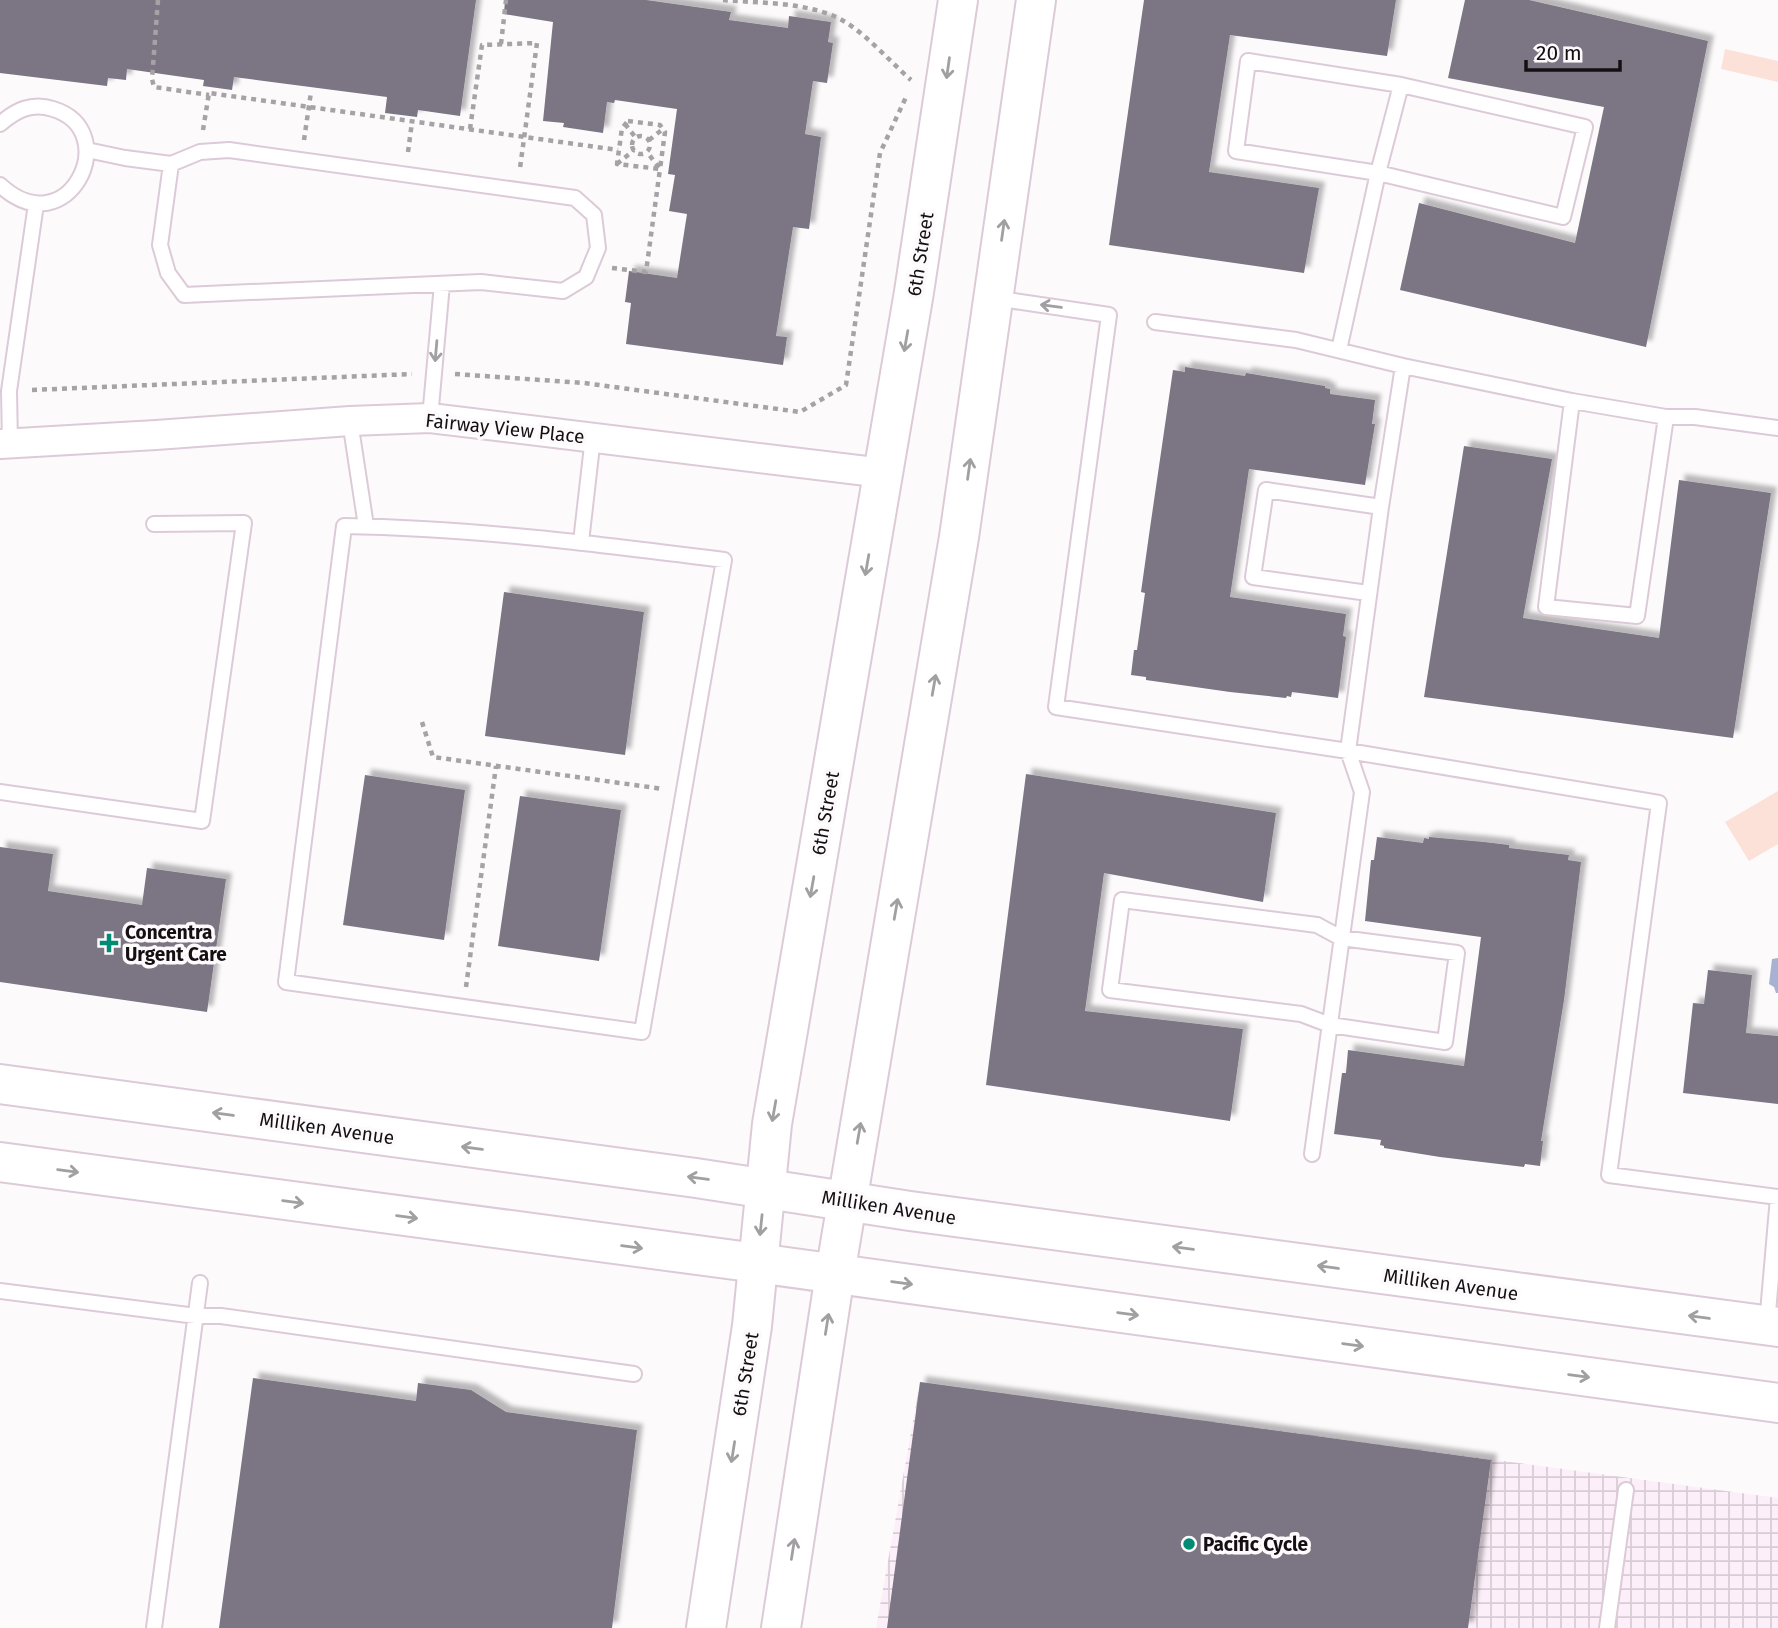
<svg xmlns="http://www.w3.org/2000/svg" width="1778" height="1628" viewBox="0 0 1778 1628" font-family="'Fira Sans',sans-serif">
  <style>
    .industrial { fill: url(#industrial-grid) }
    .green { fill: #fce1d8 }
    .water { fill: #a7b1d1 }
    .building { fill: #7b7584; filter: url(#shadow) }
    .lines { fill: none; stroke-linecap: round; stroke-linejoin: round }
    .lane-casing { stroke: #dccbd7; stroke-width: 18 }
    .street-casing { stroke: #dccbd7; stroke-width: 32 }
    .secondary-casing { stroke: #dccbd7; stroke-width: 42 }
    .primary-casing { stroke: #dccbd7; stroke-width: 42 }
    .path { stroke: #a6a2a5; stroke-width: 4.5; stroke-dasharray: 5 5; stroke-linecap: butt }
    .lane { stroke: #fff; stroke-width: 14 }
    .street { stroke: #fff; stroke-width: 28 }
    .secondary { stroke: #fff; stroke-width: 38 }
    .primary { stroke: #fff; stroke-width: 38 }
    .oneway { stroke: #a19fa1 }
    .poi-dot { fill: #008c74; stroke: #fdfafc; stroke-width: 2.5 }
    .labels { text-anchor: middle; stroke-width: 7; stroke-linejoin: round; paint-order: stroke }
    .street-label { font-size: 19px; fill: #150f13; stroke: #fdfafc }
    .poi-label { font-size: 19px; font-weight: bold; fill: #150f13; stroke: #fdfafc; text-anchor: start }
  </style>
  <defs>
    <pattern id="industrial-grid" width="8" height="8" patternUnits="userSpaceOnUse" patternTransform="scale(1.75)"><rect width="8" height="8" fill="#fdeff9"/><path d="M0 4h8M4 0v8" fill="none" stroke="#d8ccd5"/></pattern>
    <filter id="shadow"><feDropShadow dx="6" dy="-6" stdDeviation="2" flood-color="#0004"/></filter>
  </defs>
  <rect width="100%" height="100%" fill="#fdfafc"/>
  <path class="industrial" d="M920 1382 1778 1498V1628H876Z"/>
  <path class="green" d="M1725 49 1778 61V82L1721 69Z
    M1778 791V844L1749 861 1725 822Z"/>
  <path class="water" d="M1778 958V993H1776L1774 987 1769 984 1772 959Z"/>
  <path class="building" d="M0 0H476L460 116 418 110 417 117 385 113 387 97 234 77 232 90 203 86 204 80 127 69 126 80 108 78 107 86 0 73Z
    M505 0H646L731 12 729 20 788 28 789 16 831 22 828 42 833 43 827 83 813 81 805 134 821 137 809 229 793 227 776 336 787 337 783 365 626 344 631 303 625 302 629 271 677 278 687 214 669 211 675 175 668 174 677 109 615 100 614 103 607 102 603 133 563 127 564 123 543 121 553 22 504 14Z
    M1144 0H1396L1387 56 1230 35 1209 172 1319 188 1304 273 1109 245Z
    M1465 0H1529L1708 41 1646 347 1400 290 1419 203 1575 243 1604 107 1448 78Z
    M1185 367 1245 376 1246 373 1325 386V388L1330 389V394L1375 400 1372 424H1375L1365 485 1249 469 1230 597 1346 614 1343 636 1346 637 1338 698 1292 692 1291 697 1287 696 1286 698 1230 692 1146 680V677L1131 675 1134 650H1137L1145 593 1141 592 1149 535 1173 370 1185 372Z
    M1464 446 1552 459 1523 618 1659 638 1679 480 1771 493 1733 738 1424 697Z
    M504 592 644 612 625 755 485 736Z
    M1026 774 1276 813 1263 902 1104 873 1085 1011 1243 1029 1230 1121 986 1085Z
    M365 775 465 790 444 940 343 925Z
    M520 796 621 810 599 961 498 946Z
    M1377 837 1423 843 1424 838 1429 839V837L1484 842 1509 845V848L1569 855 1568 860 1581 862 1564 1000 1541 1141H1543L1540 1166 1525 1164 1524 1167 1440 1157 1384 1148V1146L1380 1145 1381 1140 1334 1134 1342 1073H1346L1348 1050 1464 1066 1481 937 1365 921 1371 860H1374Z
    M0 847 53 854 48 891 142 905 147 868 226 879 207 1012 0 982Z
    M1708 970 1752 975 1746 1033 1778 1036V1104L1683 1093 1693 1003 1704 1004Z
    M253 1378 416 1401 418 1383 471 1390 506 1412 637 1430 612 1628H219Z
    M920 1382 1491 1460 1468 1628H887Z"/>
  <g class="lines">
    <g class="lane-casing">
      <path id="lane" d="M1248 61 1401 85 1585 127 1563 217 1378 173 1236 151Z
        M0 124C16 110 32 102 53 109 125 131 68 248 0 185
        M87 150 125 158 171 164 200 152 229 150 575 198 594 215 598 248 586 277 563 291 481 282 184 295 168 273 160 245 171 164
        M994 298 1109 315 1056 707 1348 751 1659 803 1609 1175 1778 1197
        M1155 322 1296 340 1403 366 1572 401 1666 417H1695L1778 428
        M1339 350 1378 173 1401 85
        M1572 401 1546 607 1637 616 1666 417
        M430 418 442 284
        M350 421 366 526
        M10 444 9 391 36 204
        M344 526C471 528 598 544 724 560L642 1032 286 982Z
        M581 542 593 437
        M1368 593 1253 577 1266 490 1381 507
        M0 792 202 821 244 523 154 524
        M1122 900 1317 925 1341 938 1457 953 1445 1042 1330 1025 1301 1014 1110 990Z
        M1312 1154 1362 792 1348 751 1381 507 1403 366
        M0 1291 196 1316H221L634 1374
        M1767 1324 1778 1197
        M154 1628 200 1283
        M1607 1628 1626 1490"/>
    </g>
    <g class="street-casing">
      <path id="street" d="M0 444 156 435 350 421 430 418 883 473"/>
    </g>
    <g class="secondary-casing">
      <path id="secondary" d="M706 1628 752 1326 772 1124 914 292 958 0
        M781 1628 835 1274 959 537 1036 0"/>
    </g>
    <g class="primary-casing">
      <path id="primary" d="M0 1084 696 1178 910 1211 1778 1327
        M0 1162 757 1263 1778 1403"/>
    </g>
    <path class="path" d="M158 0 152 79 154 87 209 95
      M723 0C758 3 798 2 831 15 859 25 888 60 911 80
      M501 44 506 0
      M628 121 660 125 665 132 660 169 617 164 622 128Z
      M625 124 636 138
      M470 129 482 45 537 43 520 168
      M203 130 209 93 618 150
      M632 145a9 9 0 1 1 18 0a9 9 0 1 1-18 0Z
      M304 140 311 92
      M649 140 663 129
      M408 152 412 122
      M617 164 634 150
      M612 268 646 272 660 169 647 152
      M455 374 584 383 800 412 846 385 880 153 907 95
      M32 390 412 374
      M422 722 433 757 663 789
      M466 987 496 766"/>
    <use href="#lane" class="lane"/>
    <use href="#street" class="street"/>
    <use href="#secondary" class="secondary"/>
    <use href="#primary" class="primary"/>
  </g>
  <defs><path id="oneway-shaft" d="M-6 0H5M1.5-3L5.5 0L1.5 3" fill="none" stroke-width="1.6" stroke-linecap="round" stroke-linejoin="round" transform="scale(1.75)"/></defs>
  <g class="oneway">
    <use href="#oneway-shaft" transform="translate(948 68) rotate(98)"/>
    <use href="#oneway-shaft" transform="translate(1003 230) rotate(-82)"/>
    <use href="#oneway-shaft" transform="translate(1051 306) rotate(-172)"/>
    <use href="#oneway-shaft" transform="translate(906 341) rotate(100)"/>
    <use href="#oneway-shaft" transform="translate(436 351) rotate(95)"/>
    <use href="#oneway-shaft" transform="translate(969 469) rotate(-82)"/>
    <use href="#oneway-shaft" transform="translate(867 565) rotate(100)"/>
    <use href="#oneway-shaft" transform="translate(934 685) rotate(-80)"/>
    <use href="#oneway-shaft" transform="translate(812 887) rotate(100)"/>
    <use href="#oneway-shaft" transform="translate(896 909) rotate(-80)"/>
    <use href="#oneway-shaft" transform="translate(774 1111) rotate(100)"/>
    <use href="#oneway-shaft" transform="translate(223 1114) rotate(-172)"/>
    <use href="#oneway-shaft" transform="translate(859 1133) rotate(-80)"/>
    <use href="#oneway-shaft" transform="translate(472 1148) rotate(-172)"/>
    <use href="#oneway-shaft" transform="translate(68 1171) rotate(8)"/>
    <use href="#oneway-shaft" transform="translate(698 1178) rotate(-172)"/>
    <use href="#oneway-shaft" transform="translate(293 1202) rotate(8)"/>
    <use href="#oneway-shaft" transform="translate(407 1217) rotate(7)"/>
    <use href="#oneway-shaft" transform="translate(761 1225) rotate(96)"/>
    <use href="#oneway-shaft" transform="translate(632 1247) rotate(7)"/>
    <use href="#oneway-shaft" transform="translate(1183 1248) rotate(-172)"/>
    <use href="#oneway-shaft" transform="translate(1328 1267) rotate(-172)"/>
    <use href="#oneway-shaft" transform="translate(902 1283) rotate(8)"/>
    <use href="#oneway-shaft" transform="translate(1128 1314) rotate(8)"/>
    <use href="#oneway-shaft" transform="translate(1699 1317) rotate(-172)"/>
    <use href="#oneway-shaft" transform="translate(827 1324) rotate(-81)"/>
    <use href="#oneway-shaft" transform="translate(1353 1345) rotate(8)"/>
    <use href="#oneway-shaft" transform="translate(1579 1376) rotate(8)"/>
    <use href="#oneway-shaft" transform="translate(733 1452) rotate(99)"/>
    <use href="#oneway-shaft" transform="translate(793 1549) rotate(-81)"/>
  </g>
  <g class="poi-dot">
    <path d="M105.5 932.5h7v7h7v7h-7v7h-7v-7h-7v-7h7z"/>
    <circle cx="1189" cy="1544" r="7"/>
  </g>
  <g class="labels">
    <g class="street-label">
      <text transform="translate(920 254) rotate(-81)" y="7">6th Street</text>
      <text transform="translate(505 428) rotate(6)" y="7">Fairway View Place</text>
      <text transform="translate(825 813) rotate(-80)" y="7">6th Street</text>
      <text transform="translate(327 1128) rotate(8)" y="7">Milliken Avenue</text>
      <text transform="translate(889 1207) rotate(9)" y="7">Milliken Avenue</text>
      <text transform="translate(1451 1284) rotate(8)" y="7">Milliken Avenue</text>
      <text transform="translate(745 1374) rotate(-81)" y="7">6th Street</text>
    </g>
    <g class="poi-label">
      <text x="125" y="939">Concentra<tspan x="125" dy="22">Urgent Care</tspan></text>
      <text x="1203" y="1551">Pacific Cycle</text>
    </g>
  </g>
  <path d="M1526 60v10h94v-10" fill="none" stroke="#150f13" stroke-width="3.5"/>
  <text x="1536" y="60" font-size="21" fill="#150f13" stroke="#fdfafc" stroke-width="5" paint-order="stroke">20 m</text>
</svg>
